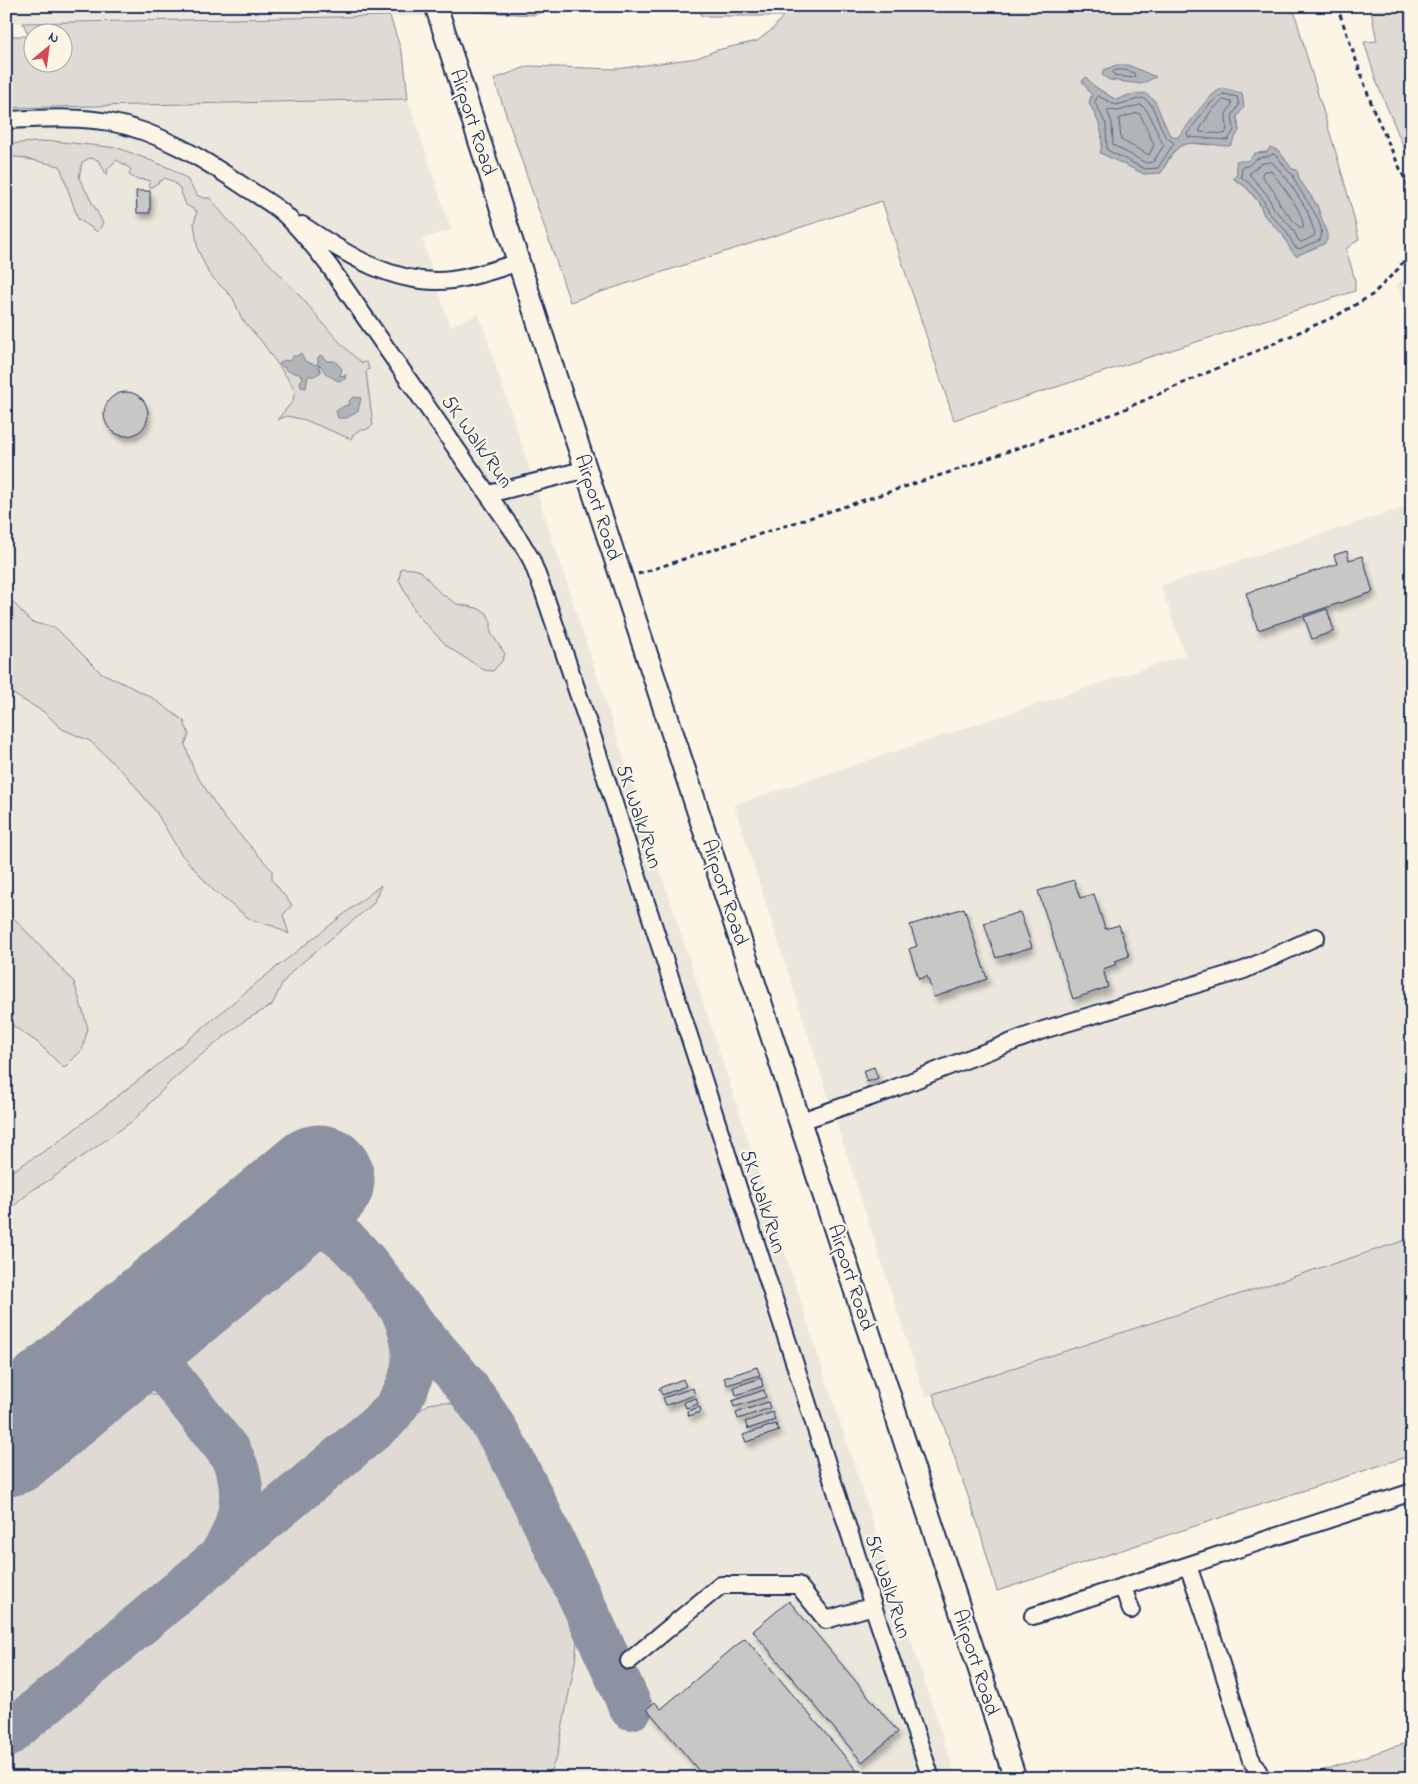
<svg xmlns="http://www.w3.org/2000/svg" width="1418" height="1784" viewBox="0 0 1418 1784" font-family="'Indie Flower',sans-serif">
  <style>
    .built { fill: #ece7dc }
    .green { fill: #dfdbd4; stroke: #7d8599; fill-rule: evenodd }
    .water { fill: #b2b4b8; stroke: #767f94 }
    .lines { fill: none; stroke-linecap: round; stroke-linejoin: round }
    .shore { stroke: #576482; stroke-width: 1 }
    .taxiway { stroke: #8c92a2; stroke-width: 44 }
    .runway { stroke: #8c92a2; stroke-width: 111 }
    .building { fill: #c8c7c6; stroke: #1b2f5e; filter: url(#shadow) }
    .minor-casing { stroke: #1b2f5e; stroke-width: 20 }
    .major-casing { stroke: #1b2f5e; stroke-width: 25 }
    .path { stroke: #1b2f5e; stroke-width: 3; stroke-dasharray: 5 4; stroke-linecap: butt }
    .minor { stroke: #fcf5e5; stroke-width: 16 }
    .major { stroke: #fcf5e5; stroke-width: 21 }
    .labels { text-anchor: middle; stroke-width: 4.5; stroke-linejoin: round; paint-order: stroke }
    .street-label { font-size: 21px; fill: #1b2f5e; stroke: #fcf5e5 }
  </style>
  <defs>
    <filter id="shadow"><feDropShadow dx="3" dy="5.5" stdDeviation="2.5" flood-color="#0004"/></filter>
  </defs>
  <rect width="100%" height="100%" fill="#fcf5e5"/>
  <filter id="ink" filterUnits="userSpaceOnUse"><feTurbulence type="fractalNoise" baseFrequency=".02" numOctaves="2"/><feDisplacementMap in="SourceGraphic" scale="10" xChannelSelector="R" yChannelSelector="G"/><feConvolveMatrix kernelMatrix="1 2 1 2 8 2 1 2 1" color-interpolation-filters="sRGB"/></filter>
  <g filter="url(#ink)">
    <path class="built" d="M6 6H423L426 16 6 23Z
      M408 99 451 230 422 239 450 326 479 314 956 1778H6V108Z
      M1412 273V330L1397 284Z
      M1412 505V1238L925 1397 734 805 1185 655 1161 586Z"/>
    <path class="green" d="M472 6H552L535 15 474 12Z
      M701 6H1293C1313 85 1341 160 1359 239L1346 249 1355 280V291L954 420 882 201 570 302 494 79 529 66 616 69 697 58 717 50 757 41 773 29 783 16H701ZM1094 86 1116 100 1129 95 1169 134 1177 138 1191 122 1237 117 1239 131 1210 145 1189 143 1180 146 1172 154 1161 173 1121 162 1101 153C1105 132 1098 120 1089 103ZM1279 151 1317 205 1291 250 1283 235 1264 215 1259 203 1246 187 1234 179 1237 174 1267 152Z
      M1370 6H1412V167L1377 83 1364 42 1377 41Z
      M390 16 404 60 408 99 6 108V36H29L23 23ZM32 32H62V62H32Z
      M53 141 118 148 142 157 172 169 187 179 197 195 203 198H210C237 233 270 263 299 295 320 318 338 344 362 363L367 362 369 369 366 372 373 425 366 430C359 429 354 432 351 439L305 420 287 416 277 420 293 401 295 389 262 342 242 319 233 298 209 274 198 250 194 224 197 211 186 205 180 189 175 183 165 178 150 188 149 180 136 179 129 175 131 169 117 160 108 168 107 175 98 160 90 158 82 162 79 178 103 223 98 232 78 219 60 166 18 157H6V144Z
      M401 568 413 569 421 571 439 592 457 604 477 608 487 613 491 622V633L505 654 502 661 493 671 484 670 448 647 418 616 399 580Z
      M6 598 12 601 31 622 56 628 100 672 151 697 184 721 189 735 185 744 194 771 223 816 272 870V880L292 905 283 915 289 934 273 926 251 920 214 891 181 854 156 812 127 776 90 741 62 729 44 712 6 690Z
      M381 885 373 904 293 970 282 984 272 1005 244 1021 200 1056 171 1081 134 1120 51 1179 31 1191 6 1213V1175L54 1145 154 1068 259 981Z
      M6 910 74 982 88 1028 82 1050 64 1068 37 1042 6 1021Z
      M1412 1238V1455L997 1591 979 1528 933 1394Z
      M308 1243C316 1242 323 1243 331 1247 345 1256 392 1316 397 1332 404 1355 395 1382 383 1402L256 1508V1476L249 1455 184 1372 185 1350 191 1336 297 1249Z
      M141 1390 161 1397 214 1462 226 1482 223 1521 208 1545 6 1715V1492L120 1396Z
      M442 1402C452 1403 461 1406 469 1414 485 1433 496 1459 507 1481 528 1523 549 1566 569 1609L568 1610 577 1637 576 1656 557 1756 549 1774 545 1778H6V1755L416 1413 429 1404Z
      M1412 1741V1778H1316L1315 1773Z"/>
    <path class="water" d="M1116 65H1128L1156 77 1141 84 1109 80 1102 75 1104 70Z
      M1086 77 1094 86 1116 100 1129 95 1145 93 1155 101 1169 134 1177 138C1193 121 1202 100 1222 88L1242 93 1244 107 1237 117 1239 131 1230 146C1217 146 1189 139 1179 147 1170 153 1166 164 1161 173L1144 174 1100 153C1106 133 1098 120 1089 103L1092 96 1082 81Z
      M1270 147 1279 151 1292 169H1295L1298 173 1299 179 1317 205 1327 234V240L1324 244 1296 256 1291 250 1283 235 1264 215 1259 202 1246 187 1234 179 1237 174 1236 161H1247L1255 153 1267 152Z
      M301 353 305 361 315 365 318 363V357L321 355 327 361H335L342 369 340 376 346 375 345 379 338 381 326 374 321 366 318 365 321 372 314 376H308L306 388 301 387 300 382 303 378 299 374 288 371 279 364 284 360 289 361 293 356H297Z
      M353 397 361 398 358 411 347 418H338L336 411 346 405H350L349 401Z"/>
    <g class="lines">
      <path class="shore" d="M1117 70H1126L1134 73 1135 76 1132 78 1114 75 1113 72Z
        M1224 94 1237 97 1239 105 1232 116 1234 130 1228 140 1188 137 1187 134C1199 120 1207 101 1224 94Z
        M1098 96 1116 105 1143 98 1151 104 1165 136 1174 143 1158 168 1145 169 1107 150 1106 124 1095 103Z
        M1224 100 1231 102 1232 104 1226 114 1227 129 1225 134 1200 132V129L1211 111Z
        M1141 105C1153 112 1155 134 1164 145L1153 162 1146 163 1113 145 1112 123 1107 110 1118 111Z
        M1138 113 1140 114 1154 145 1149 155 1121 140 1119 119Z
        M1273 154C1282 158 1284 170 1293 175 1296 191 1329 223 1320 240L1299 249 1295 247 1286 231 1268 212 1263 199 1250 184 1241 177 1242 167C1252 166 1250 162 1257 159 1262 156 1268 158 1273 154Z
        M1272 162 1287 179 1307 210 1315 234 1314 236 1302 242 1299 241 1292 228 1274 209 1268 196 1250 175V173L1260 164Z
        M1264 171H1271C1280 183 1306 214 1303 228H1300L1280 205 1275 193 1262 176Z"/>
      <path class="taxiway" d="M275 1216C295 1221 319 1223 337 1234 360 1249 386 1289 403 1311 428 1344 459 1373 482 1408 510 1450 531 1495 553 1541 580 1596 606 1652 631 1708
        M135 1333 230 1453C249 1486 242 1525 221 1555
        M6 1736 387 1418C416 1386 421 1351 403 1312"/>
      <path class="runway" d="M6 1441 319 1180"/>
    </g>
    <path class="building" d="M136 191H150V213H137Z
      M104 414a22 22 0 1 1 44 0a22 22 0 1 1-44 0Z
      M1347 551 1349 560 1362 556 1373 592 1258 630 1246 593 1337 564 1334 555Z
      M1327 609 1334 631 1312 639 1304 617Z
      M1074 880 1080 898 1094 894 1105 929 1119 925 1129 956 1115 961 1117 964 1103 969 1108 987 1073 999 1038 891Z
      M964 908 987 979 934 997 927 976 919 979 909 949 917 946 910 925Z
      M1020 912 1032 947 996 958 984 923Z
      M874 1067 878 1078 867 1082 863 1071Z
      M757 1367 760 1375 727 1385 724 1378Z
      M761 1378 763 1386 736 1395 734 1387Z
      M683 1379 686 1386 662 1395 659 1388Z
      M693 1388 695 1395 666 1405 663 1398Z
      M764 1390 766 1397 734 1407 732 1401Z
      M696 1398 698 1404 686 1408 684 1402Z
      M768 1402 770 1408 738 1419 736 1413Z
      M700 1407 701 1412 689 1416 687 1411Z
      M773 1412 775 1420 748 1429 745 1422Z
      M776 1424 779 1431 746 1442 743 1435Z
      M789 1601 898 1732 862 1762 753 1631Z
      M745 1638 863 1778H705L647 1709 655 1702 661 1709Z"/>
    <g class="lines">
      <g class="minor-casing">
        <path id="minor" d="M6 120C40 119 75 116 109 122 159 131 203 159 245 187 257 195 271 203 282 212 300 228 315 248 330 267L521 542 531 559 544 593 592 735 873 1606 931 1778
          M302 225C347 255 396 287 452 280 475 277 497 269 519 262
          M489 494 587 469
          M801 1121 888 1091 939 1070 1043 1030 1244 970 1316 937
          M1188 1566 1210 1629 1250 1757 1262 1778
          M1123 1587 1131 1610
          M1033 1616 1412 1492
          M629 1661 721 1585H798L826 1620 873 1606"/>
      </g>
      <g class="major-casing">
        <path id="major" d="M436 6 554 372 1015 1778"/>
      </g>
      <path class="path" d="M1337 6 1374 111 1412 195
        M638 574 953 471 1113 414 1336 316 1372 295 1398 269 1412 250"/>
      <use href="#minor" class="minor"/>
      <use href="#major" class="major"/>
    </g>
  </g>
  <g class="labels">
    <g class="street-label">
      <text transform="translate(474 122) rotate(72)" y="7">Airport Road</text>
      <text transform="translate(478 441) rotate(55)" y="7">5K Walk/Run</text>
      <text transform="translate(599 507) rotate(72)" y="7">Airport Road</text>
      <text transform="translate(640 816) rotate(72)" y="7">5K Walk/Run</text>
      <text transform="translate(726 892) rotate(72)" y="7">Airport Road</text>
      <text transform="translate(764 1201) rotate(72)" y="7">5K Walk/Run</text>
      <text transform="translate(852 1277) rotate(72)" y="7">Airport Road</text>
      <text transform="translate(889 1586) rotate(72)" y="7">5K Walk/Run</text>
      <text transform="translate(977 1662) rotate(72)" y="7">Airport Road</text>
    </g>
  </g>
  <rect width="1418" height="1784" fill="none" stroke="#fcf5e5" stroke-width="25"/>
  <rect x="12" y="12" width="1393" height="1759" fill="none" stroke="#1b2f5e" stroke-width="2" filter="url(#ink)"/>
  <g transform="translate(48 48) rotate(29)"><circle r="24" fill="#fcf5e5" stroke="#a2a6af"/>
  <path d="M0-4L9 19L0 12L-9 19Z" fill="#d1495b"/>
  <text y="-8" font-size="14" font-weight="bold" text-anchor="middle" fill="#1b2f5e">N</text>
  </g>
</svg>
